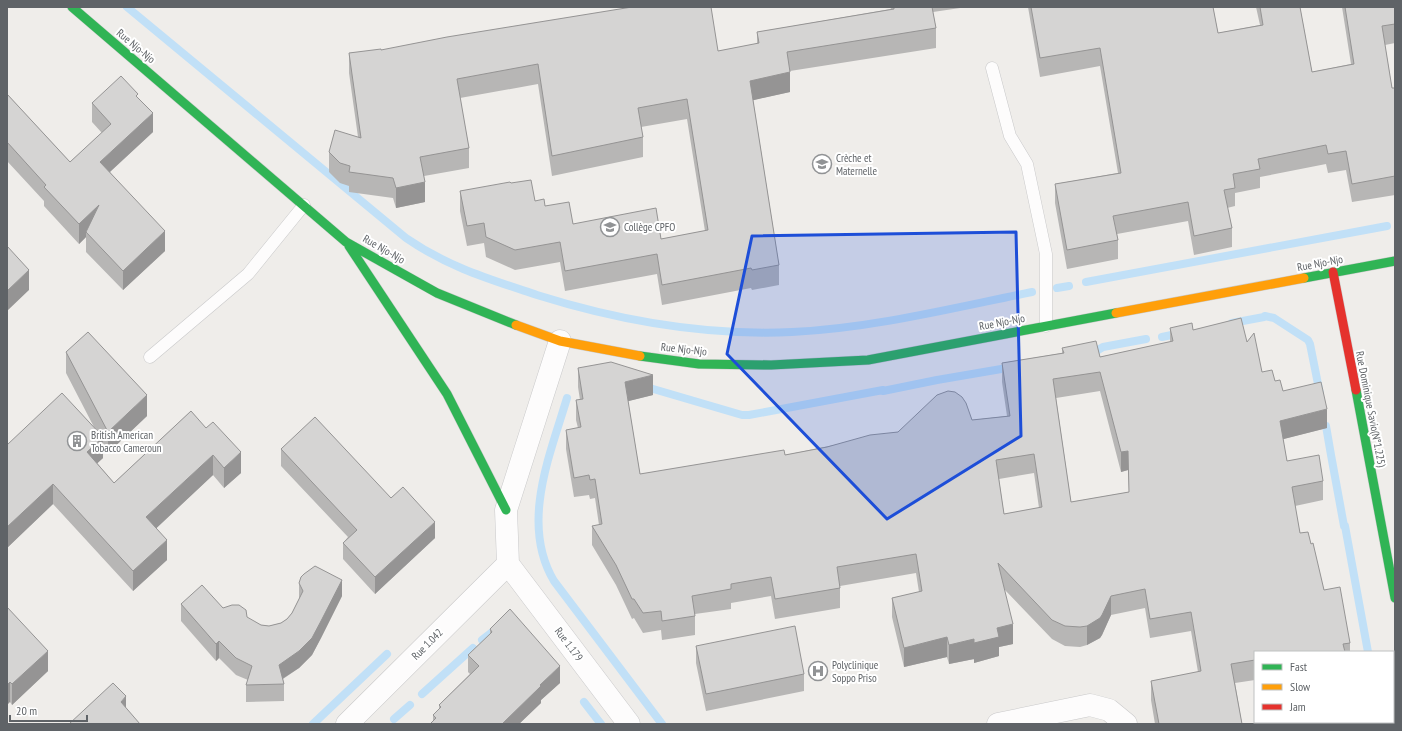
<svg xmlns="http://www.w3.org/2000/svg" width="1402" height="731" viewBox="0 0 1402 731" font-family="'PT Sans Narrow',sans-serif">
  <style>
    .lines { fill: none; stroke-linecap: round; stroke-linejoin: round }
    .stream { stroke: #c1e0f7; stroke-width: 8 }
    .lane-casing { stroke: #c9c9ca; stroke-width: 13 }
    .street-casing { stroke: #c9c9ca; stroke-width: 23 }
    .fast-casing { stroke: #cacaca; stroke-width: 10 }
    .slow-casing { stroke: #cacaca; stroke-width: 10 }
    .jam-casing { stroke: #cacaca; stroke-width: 10 }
    .lane { stroke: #fdfcfc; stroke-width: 12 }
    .street { stroke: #fdfcfc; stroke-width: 22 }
    .fast { stroke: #30b455; stroke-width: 9 }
    .slow { stroke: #ff9f0a; stroke-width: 9 }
    .jam { stroke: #e5322d; stroke-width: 9 }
    .wall { fill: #b7b6b5; fill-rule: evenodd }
    .shaded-wall { fill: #959494 }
    .building { fill: #d5d4d3; stroke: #959494; fill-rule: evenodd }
    .marked { fill: #1d4ed8; fill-opacity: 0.2; stroke: #1d4ed8; stroke-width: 3; stroke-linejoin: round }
    .labels { text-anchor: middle; stroke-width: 4; stroke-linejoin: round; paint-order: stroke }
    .street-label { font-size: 11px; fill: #5f6367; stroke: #fff }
    .poi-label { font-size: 11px; fill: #5f6367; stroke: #fff; text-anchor: start }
  </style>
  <rect width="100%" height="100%" fill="#efedea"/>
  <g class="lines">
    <path class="stream" d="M127 7 406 238C448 267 489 279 537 295 620 321 705 336 792 332 873 328 953 308 1032 292
      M1086 282 1387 226
      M1057 288 1069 286
      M1265 316 1274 318 1308 340 1310 344 1320 394
      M1232 323 1264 317
      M1162 337 1181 333
      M1098 350 1103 347 1146 339
      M937 380 1013 367
      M643 386 742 415H749L883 390
      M883 391 937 380
      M567 398C550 455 520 524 554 581L662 724
      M1326 426 1331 455
      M1331 455 1344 526
      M1345 526 1368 652
      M482 640 495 630
      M422 694 473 648
      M584 702 601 724
      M394 719 410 705
      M1381 722V724
      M313 724 387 654"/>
    <g class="lane-casing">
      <path id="lane" d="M992 68 1010 136 1027 164 1046 254V326
        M150 357 248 274 304 205"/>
    </g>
    <g class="street-casing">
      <path id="street" d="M508 564 506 510 560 341
        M508 564 629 724
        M347 724 508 564
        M998 724 1090 705 1109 710 1126 724"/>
    </g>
    <g class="fast-casing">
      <path id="fast" d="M72 7 346 242 437 293 516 325
        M349 246 447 394 506 510
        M1304 278 1395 261
        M640 356 699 364 771 365 868 360 1116 313
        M1356 390 1395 598"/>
    </g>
    <g class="slow-casing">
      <path id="slow" d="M1116 313 1304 278
        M516 325 560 341 640 356"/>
    </g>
    <g class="jam-casing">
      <path id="jam" d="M1333 272 1356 390"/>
    </g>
    <use href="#lane" class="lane"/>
    <use href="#street" class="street"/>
    <use href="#fast" class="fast"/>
    <use href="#slow" class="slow"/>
    <use href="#jam" class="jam"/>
  </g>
  <path class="wall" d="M890 7H967L933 12 936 28V48L790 71V92L753 100 779 265V285L752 290 751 288 662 305 657 274 565 291 560 262 515 270 486 257 484 243 467 246 460 211V191L511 183 535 201 545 206 573 224 661 239 705 231 687 119 641 127 643 137V157L552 176 538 84 460 98 469 148V168L424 176 425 202 396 208 393 198 349 192V186L340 183 329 172V152L358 137 349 73V53L381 50 718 51 757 44V32L891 9Z
    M1028 7H1213L1218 33 1260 25 1256 7H1300L1312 72 1351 64 1342 7H1395V43L1385 45 1392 88H1395V195L1352 202 1346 170 1328 173 1326 164 1260 177V188L1235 193V206L1227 208 1232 228V247L1194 255 1188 221 1117 234 1118 240V259L1067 269 1055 203V184L1118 173 1100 66 1040 77Z
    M7 94 70 162 102 133 92 122V103L138 98 153 132 110 172 165 251 123 290 86 252V237L79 244 44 206V201L7 161Z
    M1170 328 1193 330 1247 342 1262 372 1275 381 1283 391 1327 428 1283 439 1287 461 1323 481V500L1295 506 1300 533 1311 544 1324 590 1350 643V652H1255V680L1235 683 1242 724H1155L1151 700V681L1198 672 1191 631 1150 638 1145 608 1111 615 1102 635 1100 638 1087 645 1080 647 1065 646 1052 639 1004 589 1013 644 999 647V656L974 663V659L949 664 947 657 904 667 892 617V598L919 592 916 573 840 586V608L775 619 771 596 731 603V609L695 614V635L662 640 661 630 643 633 634 618 632 619 616 585 592 545V526L599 525 595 498 590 499 589 495 574 497 566 449V430L578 428 576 420V400H580L578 387V368L653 395 628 401 640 474 785 455 898 432 972 420 1007 416 1002 382V363L1062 353V348L1100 357 1170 342ZM1100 391 1121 472 1128 470 1129 492 1071 502 1056 398ZM1034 473 1039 508 1004 514 999 479Z
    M66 352 147 416 108 453 103 443V458L97 463 114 483 191 411 241 473 224 488 213 475 156 528 167 560 133 591 53 504 7 548V445L95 429 66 373Z
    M281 449 391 498 435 538 375 594 343 559V543L348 537 281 466Z
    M299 583 342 596 321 638 312 655 299 668 283 679 284 684V701L246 702V685L248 680 236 675 219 658 216 661 181 621V604L223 608 261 625 269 626 281 623 287 619 292 613 299 599Z
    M7 607 48 671 12 705 10 702Z
    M490 629 560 683 541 700V703L519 724H430L433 721V715L439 709V705L470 674 468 672V655L490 634Z
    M696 646 804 674V691L706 711 696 663Z
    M1290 722H1356V724H1290Z"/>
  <path class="shaded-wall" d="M790 72V92L750 101V81Z
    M153 113V132L100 181V162Z
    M425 182V202L396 208V188Z
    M99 205 86 232V237L79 244V224Z
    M165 231V251L123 290V271Z
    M29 270V290L7 311V291Z
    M653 375V395L625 402V382Z
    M147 395V416L108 453V432Z
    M1327 409V428L1280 440V421Z
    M103 437V458L87 473V452Z
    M1128 451V470L1121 472V452Z
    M241 452V473L224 488V468Z
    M213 455V475L146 538V517Z
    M53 484V504L7 548V527Z
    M435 522V538L375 594V577Z
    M167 540V560L133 591V571Z
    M342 580V596L321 638 312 655 299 668 279 681V665Z
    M1111 596V615L1102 635 1100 638 1087 645V626Z
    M1013 624V644L999 647V656L974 663V643L997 628Z
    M947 637V657L904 667V648Z
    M974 639V659L949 664V645Z
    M219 641V658L216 661V644Z
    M48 651V671L12 705V684Z
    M560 666V683L541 700V703L519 724H502L540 685Z
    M10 682V702L7 705V685Z
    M126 696V716L121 702Z"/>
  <path class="building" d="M632 7H711L718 51 759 43 757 32 894 9V7H932L936 28 787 52 790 72 750 81 779 265 752 270 751 268 662 285 657 254 565 271 560 242 515 250 486 237 484 223 467 226 460 191 510 182 511 183 531 180 535 201 544 199 545 206 569 202 573 224 656 208 661 239 708 230 687 99 638 108 643 137 552 156 538 64 457 79 469 148 420 157 425 182 396 188 393 178 349 172 350 166 340 163 329 152 335 130 361 138 349 53 381 49V50L447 37Z
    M1031 7H1213L1218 33 1263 25 1260 7H1300L1312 72 1354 64 1345 7H1395V24L1382 26 1392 88H1395V176L1352 184 1346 151 1328 154 1326 145 1258 159 1260 169 1233 174 1235 188 1224 190 1232 228 1194 236 1188 202 1113 216 1118 240 1067 250 1055 184 1121 173 1100 48 1040 58Z
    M121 76 138 94 136 96 153 113 100 162 165 231 123 271 86 232 99 205 79 224 44 187 46 185 7 142V94L70 162 111 124 92 103Z
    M7 246 29 270 7 291Z
    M1241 318 1247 342 1254 333 1262 372 1272 370 1275 381 1280 380 1283 391 1321 382 1327 409 1280 421 1287 461 1319 455 1323 481 1292 487 1300 533 1308 532 1311 544 1313 543 1324 590 1340 587 1350 643 1343 644 1345 652H1255V660L1231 664 1242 724H1159L1151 681 1201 671 1191 612 1150 619 1145 589 1111 596 1102 615 1100 618 1087 626 1080 627 1065 626 1052 620 998 563 1013 624 997 628 999 637 974 643V639L949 645 947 637 904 648 892 598 922 591 916 554 837 567 840 588 775 599 771 577 731 584V589L692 596 695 616 662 621 661 611 643 613 634 599H632L616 565 592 526 602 524 595 479 590 480 589 475 574 478 566 430 581 427 576 400 583 399 578 368 611 362 653 375 625 382 640 474 784 450 785 455 827 447 870 435 898 432 937 395 948 391 955 392 962 397 966 403 972 420 1010 416 1002 363 1064 353 1062 348 1096 341 1100 357 1173 341 1170 328 1192 323 1193 330ZM1100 372 1121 452 1128 451 1129 492 1071 502 1053 379ZM1034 454 1042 507 1004 514 996 460Z
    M88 332 147 395 108 432 66 352Z
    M62 393 103 437 87 452 114 483 191 411 206 428 213 422 241 452 224 468 213 455 146 517 167 540 133 571 53 484 7 527V445Z
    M315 417 391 498 403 487 435 522 375 577 343 543 357 530 281 449Z
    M315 566 342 580 321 621 312 638 299 651 279 665 284 684 246 685 252 666 236 658 219 641 216 644 181 604 202 585 223 608 232 605H239L246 610 247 617 261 625 269 626 281 623 287 619 292 613 303 591 299 583 301 577 304 574Z
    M7 607 48 651 12 684 10 682 7 685Z
    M510 609 560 666 540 685 541 686 502 724H430L436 718 433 715 441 707 439 705 479 666 468 655 492 632 490 629Z
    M795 626 804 674 706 694 696 646Z
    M113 683 126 696 121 702 140 724H69Z
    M1294 722H1356V724H1294Z"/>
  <path class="marked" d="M1016 232 1021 436 887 519 727 354 752 236Z"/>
  <defs>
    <g id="school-ring" transform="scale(1)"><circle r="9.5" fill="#fff" stroke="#919395" stroke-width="1.5"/><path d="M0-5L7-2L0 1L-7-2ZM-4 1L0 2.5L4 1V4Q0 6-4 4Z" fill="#919395"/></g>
    <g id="building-ring" transform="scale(1)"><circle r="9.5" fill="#fff" stroke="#919395" stroke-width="1.5"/><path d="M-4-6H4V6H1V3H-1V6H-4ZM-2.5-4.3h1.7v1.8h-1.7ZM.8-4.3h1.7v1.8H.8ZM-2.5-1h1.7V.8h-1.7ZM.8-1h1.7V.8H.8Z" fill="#919395"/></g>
    <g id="hospital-ring" transform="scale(1)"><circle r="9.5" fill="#fff" stroke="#919395" stroke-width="1.5"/><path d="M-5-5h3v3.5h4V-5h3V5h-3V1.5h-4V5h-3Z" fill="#919395"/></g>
  </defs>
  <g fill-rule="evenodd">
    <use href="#school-ring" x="822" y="164"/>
    <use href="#school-ring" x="610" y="227"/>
    <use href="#building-ring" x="77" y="441"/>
    <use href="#hospital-ring" x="818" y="671"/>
  </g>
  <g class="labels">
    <g class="street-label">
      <text transform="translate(136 46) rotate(40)" y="4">Rue Njo-Njo</text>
      <text transform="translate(384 249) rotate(30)" y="4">Rue Njo-Njo</text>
      <text transform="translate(1320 263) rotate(-11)" y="4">Rue Njo-Njo</text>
      <text transform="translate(1002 322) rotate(-11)" y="4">Rue Njo-Njo</text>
      <text transform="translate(684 349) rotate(6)" y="4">Rue Njo-Njo</text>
      <text transform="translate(1371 409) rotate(79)" y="4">Rue Dominique Savio(N°1.225)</text>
      <text transform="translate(427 644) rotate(-45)" y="4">Rue 1.042</text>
      <text transform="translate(569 644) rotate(53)" y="4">Rue 1.179</text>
    </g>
    <g class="poi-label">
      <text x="836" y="162">Crèche et<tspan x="836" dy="13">Maternelle</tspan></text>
      <text x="624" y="231">Collège CPFO</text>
      <text x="91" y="439">British American<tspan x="91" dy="13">Tobacco Cameroun</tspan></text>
      <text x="832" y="669">Polyclinique<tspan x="832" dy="13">Soppo Priso</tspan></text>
    </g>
  </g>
  <rect width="1402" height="731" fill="none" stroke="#5f6367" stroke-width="16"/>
  <rect x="1254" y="651" width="140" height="72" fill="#ffffff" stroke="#bfc1c2"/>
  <rect x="1262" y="664" width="20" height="6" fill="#30b455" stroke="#bfc1c2"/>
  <text x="1290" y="671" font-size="12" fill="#5f6367">Fast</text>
  <rect x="1262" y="684" width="20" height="6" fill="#ff9f0a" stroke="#bfc1c2"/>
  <text x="1290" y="691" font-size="12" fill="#5f6367">Slow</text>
  <rect x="1262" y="704" width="20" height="6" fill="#e5322d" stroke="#bfc1c2"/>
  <text x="1290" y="711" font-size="12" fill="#5f6367">Jam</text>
  <path d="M10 715v6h77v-6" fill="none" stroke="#5f6367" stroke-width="2"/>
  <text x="16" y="715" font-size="12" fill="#5f6367" stroke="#ffffff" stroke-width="3" paint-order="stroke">20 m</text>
</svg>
